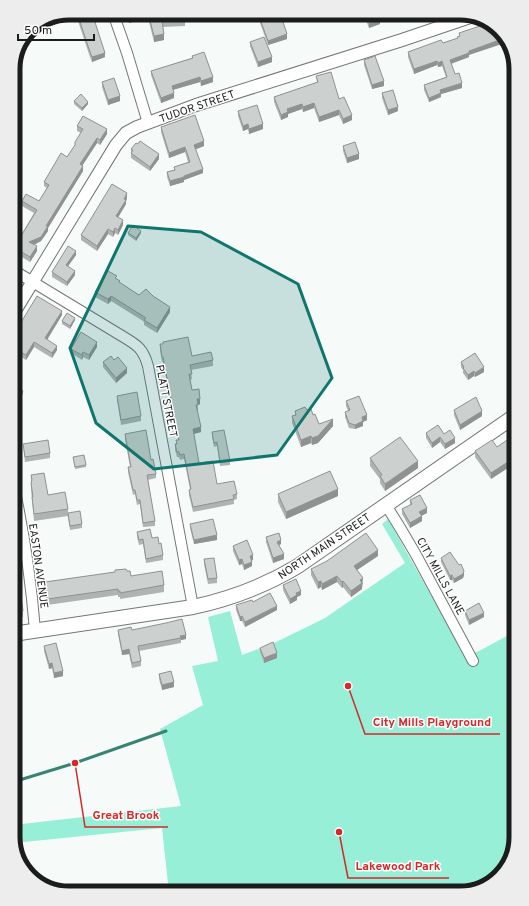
<svg xmlns="http://www.w3.org/2000/svg" width="529" height="906" viewBox="0 0 529 906" font-family="Overpass,sans-serif">
  <style>
    .green { fill: #97efd7 }
    .lines { fill: none; stroke-linecap: round; stroke-linejoin: round }
    .stream { stroke: #388472; stroke-width: 3 }
    .minor-casing { stroke: #737775; stroke-width: 12 }
    .tertiary-casing { stroke: #737775; stroke-width: 14 }
    .secondary-casing { stroke: #737775; stroke-width: 16 }
    .minor { stroke: #fff; stroke-width: 10 }
    .tertiary { stroke: #fff; stroke-width: 12 }
    .secondary { stroke: #fff; stroke-width: 14 }
    .wall { fill: #afb4b2 }
    .shaded-wall { fill: #8f9291 }
    .building { fill: #ccd1cf; stroke: #8f9291 }
    .marked { fill: #0f766e; fill-opacity: 0.2; stroke: #0f766e; stroke-width: 3; stroke-linejoin: round }
    .labels { text-anchor: middle; stroke-width: 3; stroke-linejoin: round; paint-order: stroke }
    .street-label { font-size: 11px; fill: #1b1c1c; stroke: #fff }
    .rim { fill: none; stroke: #1b1c1c; stroke-width: 5 }
    .leader { fill: none; stroke: #d62828; stroke-width: 1.5 }
    .callout-dot { fill: #d62828; stroke: #fff; stroke-width: 1.5 }
    .callout-label { font-size: 12px; text-anchor: middle; font-weight: bold; fill: #d62828; stroke: #fff; stroke-width: 3; stroke-linejoin: round; paint-order: stroke }
  </style>
  <rect width="100%" height="100%" fill="#f6fbf9"/>
  <path class="green" d="M388 519 465 656 479 651 516 631V837L507 868 485 887 460 893H169L162 828 14 843 13 837V825L181 806 160 729 203 705 192 666 218 661 208 617 230 611 242 655 274 643 325 618 405 563 382 524Z"/>
  <g class="lines">
    <path class="stream" d="M13 782 75 763 166 731"/>
    <g class="minor-casing">
      <path id="minor" d="M113 13 127 53 148 123
        M13 270 122 336C137 345 143 348 148 366L193 607
        M13 483C24 531 31 581 35 630
        M386 505 399 526 415 553 473 661"/>
    </g>
    <g class="tertiary-casing">
      <path id="tertiary" d="M13 314 116 145 126 133 137 127 196 105 402 40 473 16"/>
    </g>
    <g class="secondary-casing">
      <path id="secondary" d="M13 634 193 607C230 599 265 586 298 566L516 415"/>
    </g>
    <use href="#minor" class="minor"/>
    <use href="#tertiary" class="tertiary"/>
    <use href="#secondary" class="secondary"/>
  </g>
  <path class="wall" d="M126 13H209V21H185V26L163 27 164 40 154 42 148 18 129 23Z
    M270 13H280L287 39 268 45 260 23V19L270 16Z
    M363 13H378L380 24 369 28Z
    M78 16 105 57 92 62 90 57 78 21Z
    M36 26 30 36 27 34 30 29Z
    M459 33 469 55V57L451 64 455 74 462 88 441 94V97L429 102 424 90V85L446 77 442 66 438 67 437 65 414 74 408 57V52L443 43 457 38 459 36Z
    M250 42 272 62 258 67 250 46Z
    M192 56 213 82 201 86 200 82 173 90 174 98 161 103 151 75V71L192 58Z
    M364 60 384 86 372 89 364 65Z
    M316 76 339 99 352 120 343 124 339 115 319 122 314 108 303 112 302 109 288 114V117L281 120 274 102V97L317 82Z
    M102 82 120 101 108 105 102 87Z
    M382 93 398 111 388 115 382 98Z
    M74 101 88 104 82 111 74 104Z
    M238 111 263 129 249 134 248 129 243 131 238 116Z
    M77 126 107 134 100 145 97 143 82 166 83 171 48 228V231L41 241 34 245 37 251 30 262 15 253 13 254V249L34 213 22 206V201H39L47 188 44 186V182L67 157 75 145 81 133 77 131Z
    M161 127 204 146 196 149 203 173 184 180V182L170 186 167 177V172L174 170V167L188 162 185 152 169 158 161 132Z
    M343 146 359 159 347 163 343 151Z
    M131 149 159 159 150 171 131 158Z
    M127 198 126 201V204L118 217 123 225 118 235 115 233 113 237 108 234 97 251 81 240V235Z
    M128 233H141L136 241 128 235Z
    M63 254 76 255 68 266 75 275 67 286 52 277V272L63 255Z
    M117 279 120 283 139 295 153 296 170 312 157 333 144 325V322L143 321 111 301 108 304 95 297V292Z
    M62 315 47 340 57 350 52 358 34 347 26 360 13 352V334H14Z
    M75 320 70 329 62 324V321Z
    M163 342 192 356 213 360V366L191 370 192 379 190 380 192 390 200 404 198 405V410H197L201 432 194 434 199 463 217 484 237 494V499L234 500V504L193 512 189 495V490L190 489 184 459 180 460 179 457H177L175 450V444H176V440H178L163 362H162L160 350V344H163Z
    M97 347 89 360 83 357 82 360 71 353V349Z
    M114 360 127 373 116 383 103 367V362Z
    M461 362 484 372 475 377 474 376 468 380 463 373V370L461 367Z
    M13 389 23 393 19 401 13 397Z
    M117 396 141 416V421L121 425 117 400Z
    M346 401 367 420 363 422V426L355 429 349 428 345 417V412L348 411 346 406Z
    M307 410 313 415 319 424 333 426 318 443 312 445 311 443 301 447 292 423V416L295 415V411Z
    M454 410 482 416 460 430 454 415Z
    M212 432 230 461V465L220 466 217 446 214 447 212 436Z
    M426 433 444 434 455 443 445 449 440 442 432 448 426 438Z
    M125 434 151 460 156 474V478L148 480 155 521V526L143 527 140 504 137 505 135 494 133 495 128 472V467H130L125 439Z
    M516 434V466L514 464 491 479 475 457V451L497 447Z
    M23 444 50 453V458L25 462Z
    M73 457 86 465V467L75 469Z
    M370 458 418 468 385 491 380 483V479L370 466Z
    M31 475 48 495 68 509V516L34 521 31 489Z
    M278 494 338 496 286 519 278 502Z
    M410 500 427 513 421 516 422 521 410 528 402 514V509L410 505Z
    M68 513 82 524V528L70 530 68 518Z
    M190 524 217 540 194 544 190 528Z
    M137 532 152 538 159 544 163 555V560L146 563 143 544 139 545 137 537Z
    M266 537 281 544 279 545 284 559 273 563 266 542Z
    M233 546 253 560H252V566L244 570 242 564 239 565 233 551Z
    M378 556 357 570 363 584 362 585V589L351 597 343 587 342 588 337 582 322 590 321 587 318 589 311 575V569Z
    M441 558 464 575 463 578 454 583 452 580H450L441 562Z
    M204 559 217 578V583L208 584 204 564Z
    M127 571 131 576 164 585V592L120 599V597H118V595L47 605 45 588V582Z
    M283 585 301 595 297 597V600L290 604 283 590Z
    M13 595 23 611V617L13 619Z
    M253 602 277 610 245 627 242 621H240L236 610V605Z
    M465 611 484 617 469 625 465 615Z
    M118 630H132L186 639 181 640V643L139 651 141 661V666L132 668 129 654 122 655 118 634Z
    M44 646 63 676 54 678 52 668 49 669 44 651Z
    M260 648 277 658 264 663 260 652Z
    M159 674 174 687 162 690 159 679Z"/>
  <path class="shaded-wall" d="M144 13H148V18L129 23V17Z
    M380 19V24L369 28V23Z
    M36 26 30 36V31L32 28Z
    M164 34V40L154 42V36Z
    M287 34V39L268 45V41Z
    M505 38 508 42 469 55V57L450 64V60L469 51Z
    M105 53V57L92 62V57Z
    M272 57V62L258 67V62Z
    M437 61V65L414 74V69Z
    M442 61V66L438 67V63Z
    M200 77V82L172 90V86Z
    M213 77V82L201 86V81Z
    M384 81V86L372 89V85Z
    M462 83V88L441 94V97L429 102V98L440 90Z
    M174 93V98L161 103V98Z
    M120 96V101L108 105V100Z
    M88 102V104L82 111V108Z
    M314 103V108L303 112V107Z
    M302 104V109L288 114V117L281 120V115L287 109Z
    M398 107V111L388 115V110Z
    M339 110V115L319 122V117Z
    M352 115V120L343 124V119Z
    M248 124V129L243 131V126Z
    M263 124V129L249 134V129Z
    M107 129V134L100 145V140Z
    M97 138V143L80 169V164Z
    M204 141V146L194 150V145Z
    M185 147V152L169 158V153Z
    M159 154V159L150 171V167Z
    M359 154V159L347 163V158Z
    M83 166V171L48 228V231L41 241 29 247V242L46 226Z
    M203 169V173L184 180V182L170 186V181Z
    M127 193V198L126 201V204L116 221V216Z
    M123 220V225L118 235V230Z
    M115 228V233L113 237V232Z
    M108 229V234L97 251V246Z
    M141 231V233L136 241V238Z
    M37 246V251L30 262V257Z
    M15 248V253L13 254V249Z
    M76 251V255L66 269V265Z
    M75 271V275L67 286V282Z
    M111 296V301L108 304V299Z
    M170 307V312L157 333V328Z
    M62 311V315L45 343V338Z
    M75 318V320L70 329V326Z
    M34 342V347L26 360V355Z
    M97 342V347L89 360V355Z
    M57 346V350L52 358V353Z
    M83 352V357L82 360V355Z
    M484 367V372L475 377V373Z
    M127 368V373L116 383V378Z
    M474 371V376L468 380V375Z
    M23 391V393L19 401V398Z
    M197 399H200V404L198 405Z
    M482 411V416L460 430V425Z
    M367 415V420L363 422V426L355 429V425L362 417Z
    M333 419V426L318 443 312 445V438Z
    M201 427V432L193 434V429Z
    M311 436V443L301 447V440Z
    M440 437V442L432 448V443Z
    M455 438V443L445 449V444Z
    M514 458V464L491 479V473Z
    M418 461V468L385 491V484Z
    M338 489V496L286 519V512Z
    M427 508V513L419 517V512Z
    M422 516V521L410 528V523Z
    M217 535V540L194 544V540Z
    M281 540V544L277 546V542Z
    M378 550V556L354 572V566Z
    M284 554V559L273 563V558Z
    M253 555V560L250 561V556Z
    M242 559V564L239 565V560Z
    M252 562V566L244 570V565Z
    M464 571V575L463 578 454 583V579Z
    M452 575V580H450V576Z
    M337 576V582L322 590V584Z
    M363 578 362 589 351 597V591L360 580Z
    M321 581V587L318 589V582Z
    M343 581V587L342 588V582Z
    M301 591V595L297 597V600L290 604V599L296 593Z
    M277 606V610L245 627V622Z
    M484 613V617L469 625V620Z
    M242 616V621H240V617Z
    M186 635V639L181 640 180 636Z
    M129 649V654L122 655V651Z
    M277 653V658L264 663V658Z
    M52 663V668L49 669V664Z
    M63 671V676L54 678V673Z
    M174 682V687L162 690V685Z"/>
  <path class="building" d="M87 13H92L105 53 92 57 90 52 78 16Z
    M128 13H144L129 17Z
    M148 13H209V15L185 16V20L162 21 164 34 154 36Z
    M270 13H280L287 34 268 41 260 19 271 15Z
    M365 13H378L380 19 369 23Z
    M489 23 490 25 493 24 505 38 469 51V53L450 60 455 74 459 73 462 83 440 90 441 93 429 98 424 85 447 77 442 61 438 63 437 61 414 69 408 52 441 40 443 43 458 38 457 37 460 36 459 33Z
    M264 37 272 57 258 62 250 42Z
    M204 52 213 77 201 81 200 77 172 86 174 93 161 98 151 71 193 58 192 56Z
    M375 56 384 81 372 85 364 60Z
    M331 72 339 99 344 97 352 115 343 119 339 110 319 117 314 103 303 107 302 104 287 109 288 112 281 115 274 97 318 82 316 76Z
    M114 78 120 96 108 100 102 82Z
    M393 90 398 107 388 110 382 93Z
    M81 94 88 102 82 108 74 101Z
    M257 105 263 124 249 129 248 124 243 126 238 111Z
    M195 115 204 141 194 145 203 169 184 176V177L170 181 167 172 175 170 174 167 190 162 185 147 169 153 161 127Z
    M83 116 107 129 100 140 97 138 80 164 83 166 46 226H48L41 237 29 242 37 246 30 257 15 248 13 249 37 210 22 201 26 194 39 201 49 185 44 182 61 153 67 157 75 145V142L83 129 77 126Z
    M140 141 159 154 150 167 131 153 133 150 131 149 136 143 138 144Z
    M355 142 359 154 347 158 343 146Z
    M112 184 127 193 124 199 126 200 116 216 123 220 118 230 115 228 113 232 108 229 97 246 81 235Z
    M133 225 141 231 136 238 128 233Z
    M68 246 76 251 66 265 75 271 67 282 52 272Z
    M108 271 117 276 115 278 120 281 119 282 139 295 146 289 153 296 170 307 157 328 144 320 146 318 143 316 111 296 108 299 95 292Z
    M37 296 62 311 45 338 57 346 52 353 34 342 26 355 13 347V334H14Z
    M67 313 75 318 70 326 62 321Z
    M81 332 97 342 89 355 83 352 82 355 71 349Z
    M188 337 192 356 211 352 213 360 190 365 192 374H189L192 390 199 389 200 399H197L198 404 196 405 201 427 193 429 199 463 213 461 217 484 234 481 237 494 233 495 234 499 193 507 189 490 191 489 184 454 180 455 179 452H177L175 444H177L176 440H179L163 357H162L160 344H163V342Z
    M475 353 484 367 475 373 474 371 468 375 463 368 464 367 461 362Z
    M111 356 114 360 118 357 127 368 116 378 103 362Z
    M15 386 23 391 19 398 13 395V389Z
    M137 392 141 416 121 420 117 396Z
    M359 396 367 415 362 417 363 421 355 425 349 423 345 412 350 410 346 401Z
    M476 397 482 411 460 425 454 410Z
    M305 407 307 410 311 409 313 415 315 414 319 424 333 419 318 436 312 438 311 436 301 440 292 416 296 415 295 411Z
    M438 425 444 434 450 430 455 438 445 444 440 437 432 443 426 433Z
    M146 430 151 460 153 459 156 474 147 475 155 521 143 523 140 500H137L135 490H133L128 467H131L125 434Z
    M224 430 230 461 220 462 217 442 214 443 212 432Z
    M516 434V461L514 458 491 473 475 451 492 440 497 447Z
    M400 437 418 461 385 484 380 476 382 475 370 458Z
    M48 440 50 453 25 457 23 444Z
    M84 455 86 465 75 467 73 457Z
    M330 471 338 489 286 512 278 494Z
    M44 473 48 495 65 492 68 509 34 514 32 497H33L31 483 32 480 31 475Z
    M420 495 427 508 419 512 422 516 410 523 402 509 412 504 410 500Z
    M80 511 82 524 70 526 68 513Z
    M213 519 217 535 194 540 190 524Z
    M150 529 152 538 158 537 159 544 161 543 163 555 146 559 143 539 139 540 137 532Z
    M279 533 281 540 277 542 284 554 273 558 266 537Z
    M366 533 378 550 354 566 363 578 360 580 362 583 351 591 343 581 342 582 337 576 322 584 321 581 318 582 311 569 327 561Z
    M247 540 253 555 250 556 252 562 244 565 242 559 239 560 233 546Z
    M450 552 459 565 461 564 464 571 463 574 454 579 452 575 450 576 441 558Z
    M214 558 217 578 208 579 204 559Z
    M126 569 127 571H130L131 576 162 571 164 585 120 593V591H118V589L47 599 45 582 115 572V570Z
    M296 579 301 591 296 593 297 595 290 599 283 585Z
    M270 593 277 606 245 622 242 616 240 617 236 605 252 600 253 602Z
    M13 595H14V598L21 596 23 611 13 613Z
    M479 603 484 613 469 620 465 611Z
    M182 619 186 635 180 636 181 638 138 646 141 661 132 663 129 649 122 651 118 630 131 627 132 630 166 623Z
    M273 642 277 653 264 658 260 648Z
    M56 643 63 671 54 673 52 663 49 664 44 646Z
    M171 671 174 682 162 685 159 674Z"/>
  <path class="marked" d="M128 226 201 232 298 284 332 378 277 455 154 469 96 423 70 348Z"/>
  <g class="labels">
    <g class="street-label">
      <text transform="translate(197 106) rotate(-19)" y="4">TUDOR STREET</text>
      <text transform="translate(167 401) rotate(79)" y="4">PLATT STREET</text>
      <text transform="translate(324 546) rotate(-34)" y="4">NORTH MAIN STREET</text>
      <text transform="translate(39 566) rotate(82)" y="4">EASTON AVENUE</text>
      <text transform="translate(441 576) rotate(61)" y="4">CITY MILLS LANE</text>
    </g>
  </g>
  <path d="M0 0H529V906H0ZM69 20H460A49 49 0 0 1 509 69V837A49 49 0 0 1 460 886H69A49 49 0 0 1 20 837V69A49 49 0 0 1 69 20Z" fill="#ededed" fill-rule="evenodd"/>
  <path class="rim" d="M69 20H460A49 49 0 0 1 509 69V837A49 49 0 0 1 460 886H69A49 49 0 0 1 20 837V69A49 49 0 0 1 69 20Z"/>
  <path class="leader" d="M348 686L365 734H500M75 763L85 827H168M339 832L348 878H449"/>
  <g class="callout-dot">
    <circle cx="348" cy="686" r="4"/>
    <circle cx="75" cy="763" r="4"/>
    <circle cx="339" cy="832" r="4"/>
  </g>
  <g class="callout-label">
    <text x="432" y="726">City Mills Playground</text>
    <text x="126" y="819">Great Brook</text>
    <text x="398" y="870">Lakewood Park</text>
  </g>
  <path d="M18 34v6h76v-6" fill="none" stroke="#1b1c1c" stroke-width="2"/>
  <text x="24" y="34" font-size="12" fill="#1b1c1c" stroke="#ffffff" stroke-width="3" paint-order="stroke">50 m</text>
</svg>
